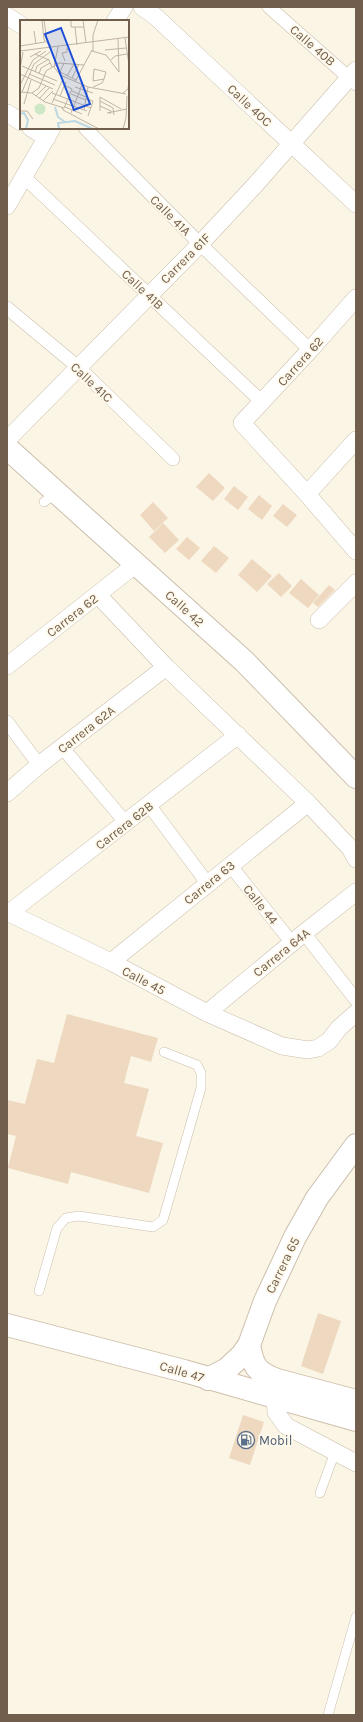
<svg xmlns="http://www.w3.org/2000/svg" width="363" height="1722" viewBox="0 0 363 1722" font-family="Karla,sans-serif">
  <style>
    .building { fill: #eed8bf }
    .lines { fill: none; stroke-linecap: round; stroke-linejoin: round }
    .service-casing { stroke: #cbbeac; stroke-width: 10 }
    .pedestrian-casing { stroke: #cbbeac; stroke-width: 14 }
    .minor-casing { stroke: #cbbeac; stroke-width: 18 }
    .tertiary-casing { stroke: #cbbeac; stroke-width: 24 }
    .secondary-casing { stroke: #cebfaa; stroke-width: 24 }
    .service { stroke: #fff; stroke-width: 9 }
    .pedestrian { stroke: #fff; stroke-width: 13 }
    .minor { stroke: #fff; stroke-width: 17 }
    .tertiary { stroke: #fff; stroke-width: 22 }
    .secondary { stroke: #fff; stroke-width: 22 }
    .labels { text-anchor: middle; stroke-width: 3.5; stroke-linejoin: round; paint-order: stroke }
    .street-label { font-size: 13px; fill: #725e4c; stroke: #fef9eb }
    .service-label { font-size: 13px; fill: #4e5e75; stroke: #fef9eb; text-anchor: start }
    .inset-river { fill: none; stroke: #bbd8e3; stroke-width: 2 }
    .inset-road { fill: none; stroke: #c0b4a3; stroke-width: 1 }
    .view { fill: #1d4ed8; fill-opacity: 0.15; stroke: #1d4ed8; stroke-width: 2 }
    .inset-edge { fill: none; stroke: #725e4c; stroke-width: 2 }
  </style>
  <rect width="100%" height="100%" fill="#fbf5e5"/>
  <path class="building" d="M209 473 225 488 213 501 196 487Z
    M234 486 248 497 238 510 224 499Z
    M259 495 272 506 262 520 248 509Z
    M153 502 168 518 154 531 140 515Z
    M283 504 297 515 287 527 273 516Z
    M163 523 179 540 165 553 149 537Z
    M187 537 200 548 189 560 176 549Z
    M214 546 229 558 216 573 201 561Z
    M252 559 272 576 257 592 238 575Z
    M279 573 292 586 281 597 267 584Z
    M301 579 319 595 308 608 289 593Z
    M329 585 335 590 318 607 313 603Z
    M67 1014 158 1038 151 1062 131 1056 124 1083 149 1089 136 1136 163 1143 149 1193 71 1172 68 1184 8 1168 16 1136 7 1134V1100L25 1104 37 1059 54 1063Z
    M318 1313 341 1321 323 1374 301 1366Z
    M243 1415 264 1422 250 1465 229 1458Z"/>
  <g class="lines">
    <g class="service-casing">
      <path id="service" d="M44 502 57 492
        M39 1291 57 1228 66 1218 79 1216 153 1227 163 1220 201 1088V1073L197 1065 164 1052
        M320 1493 335 1452
        M328 1715 356 1617"/>
    </g>
    <g class="pedestrian-casing">
      <path id="pedestrian" d="M269 7 356 84
        M85 128 200 244 310 350
        M23 176 262 402
        M7 308 78 367 173 459
        M7 722 39 765
        M62 747 126 823
        M149 805 208 884
        M230 865 292 943
        M304 933 356 1000"/>
    </g>
    <g class="minor-casing">
      <path id="minor" d="M142 7 156 17 356 204
        M7 16 21 25
        M115 21 124 7
        M7 113 21 122
        M31 128 47 138
        M7 206 52 128
        M356 298 310 350 242 423 307 494 356 551
        M7 440 200 244 256 184 356 70
        M307 494 356 440
        M98 595 166 667 308 803 350 848 356 859
        M319 620 356 583
        M7 666 136 564
        M7 793 39 765 166 667
        M7 912 111 962 207 1013 282 1046 308 1050 318 1048 329 1041 339 1028 356 1013
        M9 913 238 735
        M111 962 308 803
        M207 1013 304 933 356 892
        M275 1398 276 1412 286 1426 356 1463"/>
    </g>
    <g class="tertiary-casing">
      <path id="tertiary" d="M7 448 245 662 356 777
        M208 1379 227 1369 242 1355 249 1345 265 1301 295 1237 317 1198 356 1145"/>
    </g>
    <g class="secondary-casing">
      <path id="secondary" d="M7 1325 184 1371 356 1420
        M249 1345C253 1366 256 1372 277 1380L356 1401"/>
    </g>
    <use href="#service" class="service"/>
    <use href="#pedestrian" class="pedestrian"/>
    <use href="#minor" class="minor"/>
    <use href="#tertiary" class="tertiary"/>
    <use href="#secondary" class="secondary"/>
  </g>
  <defs>
    <g id="fuel-ring" transform="scale(0.9)"><circle r="9.5" fill="#fef9eb" stroke="#5c6f8a" stroke-width="1.5"/><path d="M-5.5-6h7V0h2V4h1.3V-2.5L3-4.5l.8-.8L6-3V5H2.5V1h-1V6h-7ZM-4.2-4.7v3.2H.2V-4.7Z" fill="#5c6f8a"/></g>
  </defs>
  <g fill-rule="evenodd">
    <use href="#fuel-ring" x="246" y="1440"/>
  </g>
  <g class="labels">
    <g class="street-label">
      <text transform="translate(313 45) rotate(41)" y="5">Calle 40B</text>
      <text transform="translate(250 105) rotate(43)" y="5">Calle 40C</text>
      <text transform="translate(171 215) rotate(45)" y="5">Calle 41A</text>
      <text transform="translate(185 258) rotate(-45)" y="5">Carrera 61F</text>
      <text transform="translate(143 289) rotate(43)" y="5">Calle 41B</text>
      <text transform="translate(300 361) rotate(-48)" y="5">Carrera 62</text>
      <text transform="translate(92 382) rotate(43)" y="5">Calle 41C</text>
      <text transform="translate(185 608) rotate(42)" y="5">Calle 42</text>
      <text transform="translate(72 615) rotate(-38)" y="5">Carrera 62</text>
      <text transform="translate(86 729) rotate(-38)" y="5">Carrera 62A</text>
      <text transform="translate(124 825) rotate(-38)" y="5">Carrera 62B</text>
      <text transform="translate(209 882) rotate(-39)" y="5">Carrera 63</text>
      <text transform="translate(261 904) rotate(51)" y="5">Calle 44</text>
      <text transform="translate(281 952) rotate(-39)" y="5">Carrera 64A</text>
      <text transform="translate(144 980) rotate(27)" y="5">Calle 45</text>
      <text transform="translate(282 1265) rotate(-64)" y="5">Carrera 65</text>
      <text transform="translate(182 1371) rotate(16)" y="5">Calle 47</text>
    </g>
    <g class="service-label">
      <text x="259" y="1445">Mobil</text>
    </g>
  </g>
  <g transform="translate(20 20)">
    <rect width="109" height="109" fill="#fbf5e5"/>
    <path d="M14.5 89a5.5 5.5 0 1 1 11 0a5.5 5.5 0 1 1-11 0Z" fill="#cee7c5"/>
    <path class="inset-river" d="M35 87 38 97 45 102M0 94 4 93 8 100 6 109M39 109 38 103 55 101 73 109"/>
    <path class="inset-road" d="M22 0 24 20 31 26M24 0 27 21M51 0V7H64M63 0 66 23M55 7 57 25M14 11 16 24M105 18 109 45M98 19 99 52M0 26 25 22M85 30 106 28M0 31 109 17M72 31 86 35 99 52M73 31V15L78 0M15 34 29 40 32 47M10 37 21 31M91 40 95 36 107 34M45 41 42 33 47 32V28M44 43 40 52 56 60M2 46 37 61M34 47 40 55 68 67 106 74M34 47 38 27M0 49 3 32M15 52 17 46 29 39M0 54 33 69M9 54 35 65M19 54 21 48 30 43M47 56 54 44M52 58 59 44M55 62 72 30M0 65 13 40 26 31M55 67 73 73M73 67 82 63 84 59 86 52 74 49 73 61 84 59M52 71 66 77M0 72 12 73 25 82 44 88 52 69 44 65M2 72 14 44 30 32M12 73 19 68 26 51 39 43 64 45M32 73 71 88M103 73 108 69 109 61M51 74 66 80M16 76 26 66M40 76 46 62M19 79 29 68M33 79 47 84M66 79 73 81 68 96M23 81 33 71M80 81 93 88 94 95M32 83 42 61M4 84 11 60M47 84 67 91M80 86 91 91 90 94M42 87 43 90 79 109M45 87 62 94M64 90 68 67M0 91H7L13 99M80 91V77L101 89M51 93 62 65M87 93 107 89M103 109 106 98 107 76"/>
    <path class="view" d="M41 8 70 84 54 90 25 14Z"/>
    <rect width="109" height="109" class="inset-edge"/>
  </g>
  <rect width="363" height="1722" fill="none" stroke="#725e4c" stroke-width="16"/>
</svg>
